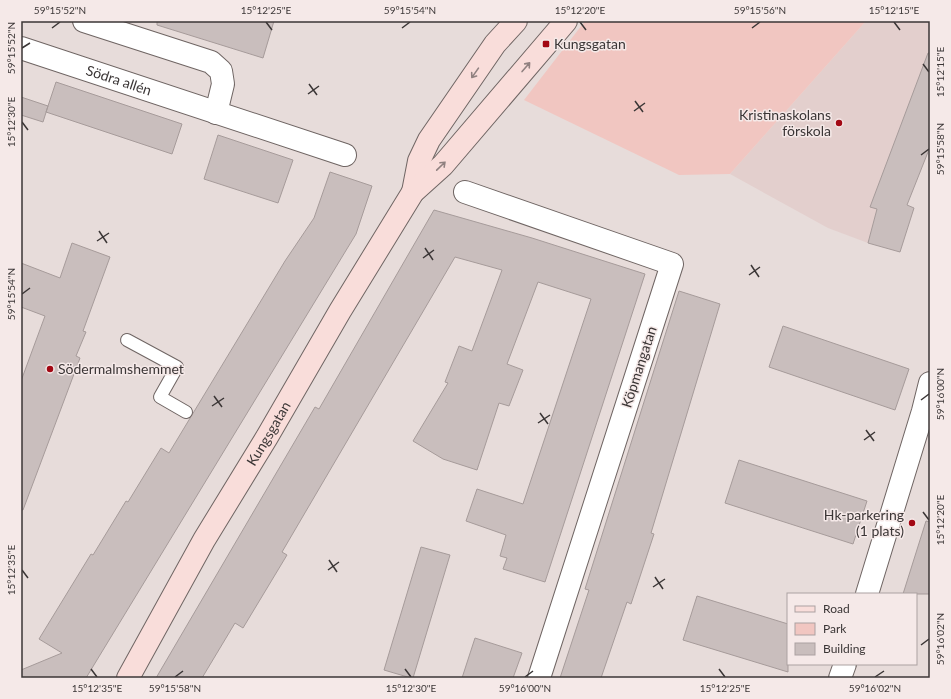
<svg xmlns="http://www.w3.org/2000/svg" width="951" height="699" viewBox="0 0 951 699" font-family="Lato,sans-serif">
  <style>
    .built { fill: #e3cfcd }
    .green { fill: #f1c6c1 }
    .building { fill: #c9bebd; stroke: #a69b9a }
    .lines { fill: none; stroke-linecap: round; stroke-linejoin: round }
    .lane-casing { stroke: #6f6563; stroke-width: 14 }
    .street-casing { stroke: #6f6563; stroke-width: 24 }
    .secondary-casing { stroke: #6f6563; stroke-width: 24 }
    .lane { stroke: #fff; stroke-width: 12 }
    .street { stroke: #fff; stroke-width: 22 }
    .secondary { stroke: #f9ddda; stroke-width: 22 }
    .oneway { stroke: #908180 }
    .ticks { fill: none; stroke: #3b3636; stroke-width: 1.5 }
    .poi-dot { fill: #a20713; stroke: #f5e9e8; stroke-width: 1.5 }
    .labels { text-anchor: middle; stroke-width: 3; stroke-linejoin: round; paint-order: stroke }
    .poi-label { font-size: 14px; fill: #3b3636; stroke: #f5e9e8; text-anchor: start }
    .street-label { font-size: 14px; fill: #3b3636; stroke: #f5e9e8 }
    .neatline { fill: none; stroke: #3b3636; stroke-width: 1.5 }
    .ticks-label { font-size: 10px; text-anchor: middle; fill: #3b3636 }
  </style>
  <rect width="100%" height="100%" fill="#e7dcda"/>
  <path class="built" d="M866 21H930V75L871 207 877 209 868 243 828 228 730 174Z"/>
  <path class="green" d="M585 21H866L730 174 679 175 524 100Z"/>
  <path class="building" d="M157 21H274L263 58 157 25Z
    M928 53H930V147L907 205 914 208 900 252 868 243 877 209 870 207Z
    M56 82 182 124 172 154 46 112Z
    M21 97 48 106 43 122 21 115Z
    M218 135 293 160 278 203 204 179Z
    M330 172 372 186 356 234 86 678H21V670L62 653 39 639 91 554 93 555 126 501 128 502 161 448 169 453 285 261 314 218Z
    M434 210 532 238 645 274 545 582 503 569 507 558 500 556 506 535 466 521 477 489 523 504 591 299 538 282 507 364 523 370 509 406 499 403 477 470 443 459 413 441 448 383 445 382 459 346 472 351 502 270 455 257 282 552 287 555 243 628 235 623 202 678H156L315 407 319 409Z
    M72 243 110 257 83 331 86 332 76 356 80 358 23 510H21V381L45 316 21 307V263L60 278Z
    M679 291 720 304 651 533 654 534 631 604 627 602 601 678H560L589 590 585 589Z
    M783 326 909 369 895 410 769 367Z
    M739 460 867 501 853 544 725 503Z
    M926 521 930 522V594H903Z
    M421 547 450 555 413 678H411L384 670Z
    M697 596 788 624V672L683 640Z
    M475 638 522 653 513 678H462Z"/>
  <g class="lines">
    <g class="lane-casing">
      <path id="lane" d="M127 340 177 367 160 397 186 412"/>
    </g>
    <g class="street-casing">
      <g id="street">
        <path d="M84 21 211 62 221 71 223 84 216 113"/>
        <path id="s1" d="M21 48 345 155"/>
        <path d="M465 192 672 264 539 678"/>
        <path d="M867 594 923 411 930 383"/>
        <path d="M840 678 845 664"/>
      </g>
    </g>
    <g class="secondary-casing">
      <g id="secondary">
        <path d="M413 192 419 161 429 140 495 44 516 21"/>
        <path id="s2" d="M128 678 204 540 267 437 340 311 413 192 443 165 566 21"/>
      </g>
    </g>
    <use href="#lane" class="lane"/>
    <use href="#street" class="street"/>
    <use href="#secondary" class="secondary"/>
  </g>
  <defs><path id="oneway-shaft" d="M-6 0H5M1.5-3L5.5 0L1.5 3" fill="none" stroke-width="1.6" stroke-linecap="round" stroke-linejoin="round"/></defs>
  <g class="oneway">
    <use href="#oneway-shaft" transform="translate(526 67) rotate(-49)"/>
    <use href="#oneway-shaft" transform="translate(475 73) rotate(125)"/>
    <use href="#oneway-shaft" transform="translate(441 166) rotate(-44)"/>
  </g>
  <path class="ticks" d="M266 22 272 30M580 22 586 30M894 22 900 30M52 28 60 22M402 28 410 22M752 28 760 22M22 48 30 43M923 64 929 72M309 84 317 95M308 94 319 86M635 101 643 112M634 111 645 103M22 122 28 130M921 155 929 149M99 231 107 243M97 241 109 233M425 248 433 260M423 258 434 250M751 265 759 277M749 275 760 267M22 294 30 288M214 396 222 407M921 400 929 394M212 406 224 398M540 413 548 424M538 423 550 415M866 430 874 441M864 440 875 432M923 512 929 520M329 560 337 572M22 570 28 578M328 570 339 562M655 577 663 589M653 587 665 579M921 645 929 639M91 669 97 677M405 669 411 677M719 669 725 677M175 677 183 671M525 677 533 671M875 677 884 671"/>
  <g class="poi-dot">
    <rect x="542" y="40" width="8" height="8" rx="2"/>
    <circle cx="839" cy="123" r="4"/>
    <circle cx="50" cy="369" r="4"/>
    <circle cx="912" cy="523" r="4"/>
  </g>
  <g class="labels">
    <g class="poi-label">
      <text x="554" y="49">Kungsgatan</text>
      <text x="831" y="120" text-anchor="end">Kristinaskolans<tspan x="831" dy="16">förskola</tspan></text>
      <text x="58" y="374">Södermalmshemmet</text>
      <text x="904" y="520" text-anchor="end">Hk-parkering<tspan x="904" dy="16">(1 plats)</tspan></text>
    </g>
    <g class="street-label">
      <text dy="5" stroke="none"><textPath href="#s1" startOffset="103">Södra allén</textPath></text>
      <text transform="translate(639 367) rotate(-72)" y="5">Köpmangatan</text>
      <text dy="5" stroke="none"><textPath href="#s2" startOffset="282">Kungsgatan</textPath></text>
    </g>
  </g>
  <rect width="951" height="699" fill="none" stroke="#f5e9e8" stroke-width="44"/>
  <rect x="787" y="593" width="130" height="72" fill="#f5e9e8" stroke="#aba1a1"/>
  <rect x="795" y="606" width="20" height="6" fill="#f9ddda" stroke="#aba1a1"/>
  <text x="823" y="613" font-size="12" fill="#3b3636">Road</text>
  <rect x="795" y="623" width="20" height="12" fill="#f1c6c1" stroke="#aba1a1"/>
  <text x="823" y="633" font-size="12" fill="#3b3636">Park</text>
  <rect x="795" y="643" width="20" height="12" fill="#c9bebd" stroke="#aba1a1"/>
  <text x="823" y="653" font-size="12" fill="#3b3636">Building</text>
  <rect x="22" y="22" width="907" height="655" class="neatline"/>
  <g class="ticks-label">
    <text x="60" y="14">59°15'52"N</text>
    <text x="266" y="14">15°12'25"E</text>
    <text x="410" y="14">59°15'54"N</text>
    <text x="580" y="14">15°12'20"E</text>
    <text x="760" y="14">59°15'56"N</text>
    <text x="894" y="14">15°12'15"E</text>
    <text transform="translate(11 48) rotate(-90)" y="4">59°15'52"N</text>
    <text transform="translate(940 72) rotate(-90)" y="4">15°12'15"E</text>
    <text transform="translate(11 122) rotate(-90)" y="4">15°12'30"E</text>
    <text transform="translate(940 149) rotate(-90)" y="4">59°15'58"N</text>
    <text transform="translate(11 294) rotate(-90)" y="4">59°15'54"N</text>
    <text transform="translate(940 394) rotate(-90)" y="4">59°16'00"N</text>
    <text transform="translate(940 520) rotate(-90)" y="4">15°12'20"E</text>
    <text transform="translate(11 570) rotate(-90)" y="4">15°12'35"E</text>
    <text transform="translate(940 639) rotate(-90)" y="4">59°16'02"N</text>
    <text x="97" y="692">15°12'35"E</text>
    <text x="175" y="692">59°15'58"N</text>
    <text x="411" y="692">15°12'30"E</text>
    <text x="525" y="692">59°16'00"N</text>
    <text x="725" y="692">15°12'25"E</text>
    <text x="875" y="692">59°16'02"N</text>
  </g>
</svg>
